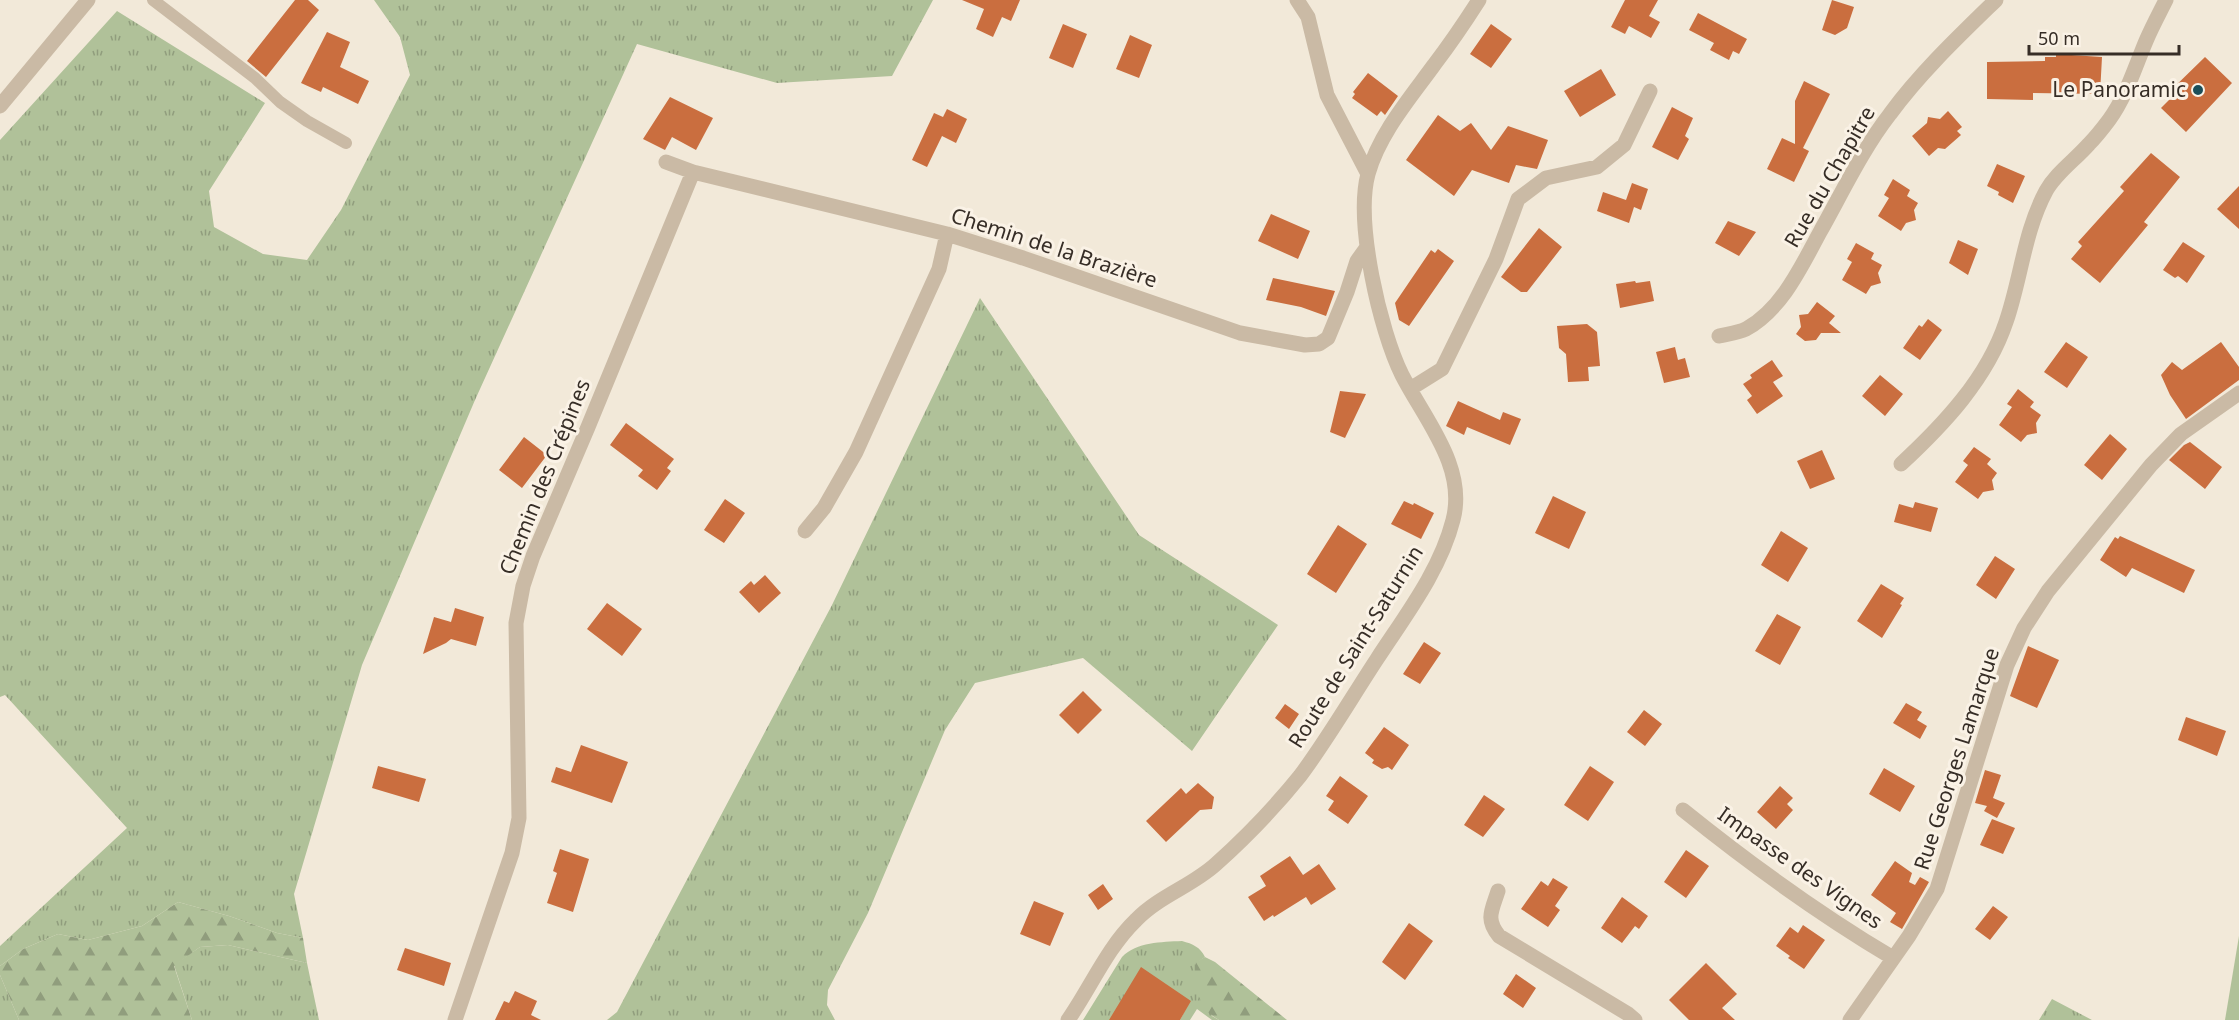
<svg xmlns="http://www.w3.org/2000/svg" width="2239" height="1020" viewBox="0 0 2239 1020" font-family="'Noto Sans',sans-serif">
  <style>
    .grass { fill: url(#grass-tufts) }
    .forest { fill: url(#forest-firs) }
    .garden { fill: #b0c199 }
    .building { fill: #ca6e3f }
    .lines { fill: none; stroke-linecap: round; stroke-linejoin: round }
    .lane { stroke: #cabaa5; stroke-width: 12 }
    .street { stroke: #cabaa5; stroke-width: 15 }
    .poi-dot { fill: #1b4e59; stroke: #faf2e6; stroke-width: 2 }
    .labels { text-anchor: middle; stroke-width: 6; stroke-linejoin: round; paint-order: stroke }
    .poi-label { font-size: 21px; fill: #362d26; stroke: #faf2e6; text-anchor: end }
    .street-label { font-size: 21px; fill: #362d26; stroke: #faf2e6 }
  </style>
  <defs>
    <pattern id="grass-tufts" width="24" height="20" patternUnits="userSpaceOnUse" patternTransform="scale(1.5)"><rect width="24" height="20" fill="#b0c199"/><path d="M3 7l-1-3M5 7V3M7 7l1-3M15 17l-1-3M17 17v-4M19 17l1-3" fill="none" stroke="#909d7d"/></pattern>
    <pattern id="forest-firs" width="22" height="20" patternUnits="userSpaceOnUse" patternTransform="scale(1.5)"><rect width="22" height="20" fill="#b0c199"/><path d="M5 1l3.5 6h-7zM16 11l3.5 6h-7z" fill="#909d7d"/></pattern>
  </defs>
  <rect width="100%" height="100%" fill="#f2e9d9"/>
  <path class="grass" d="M374 0H933L892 76 777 83 637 44 475 400 362 665 294 894 303 938 277 933 229 916 178 902 142 926 88 940 58 934 23 949 0 966V946L127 828 5 695 0 697V140L117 11 265 103 209 191 214 227 263 254 307 260 341 210 410 75 400 37Z
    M980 298 1139 535 1278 625 1192 751 1083 658 975 683 945 730 868 913 828 990 827 1005 835 1020H607L617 1012 832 605Z
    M1182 941C1193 944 1200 947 1205 957L1196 963 1212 1016 1219 1020H1212L1197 1009 1190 1020H1180L1190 1001 1109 1020H1083L1122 957C1137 942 1161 942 1182 941Z
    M228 945 307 963 319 1020H192L174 965 200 947Z
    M0 975 19 1020H0Z
    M2052 999 2092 1020H2039Z"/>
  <path class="forest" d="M178 902 229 916 277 933 303 938 307 963 228 945 200 947 174 966 192 1020H19L0 975V966L23 949 58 934 88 940 142 926Z
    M1205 957 1215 962 1287 1020H1219C1198 1009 1193 984 1196 962Z"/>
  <path class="garden" d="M2239 936V1020H2225Z"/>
  <path class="building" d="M295 0H308L319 10 266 77 247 61Z
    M962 0H1020L1011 21 1002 17 993 37 976 29 984 9Z
    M1625 0H1658L1649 16 1660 22 1651 38 1629 26 1625 34 1611 27Z
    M1832 0 1854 7 1847 28 1835 35 1822 30Z
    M1698 13 1747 39 1739 54 1733 51 1729 60 1710 50 1714 43 1689 30Z
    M1063 24 1087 34 1073 68 1049 58Z
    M1491 24 1512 39 1491 68 1470 54Z
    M327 32 350 42 340 67 369 81 358 104 323 87 321 92 301 83Z
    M1130 35 1152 45 1139 78 1116 69Z
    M2056 54 2102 57 2100 94 2033 93V100L1987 99V62L2045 61V57H2056Z
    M2205 57 2232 83 2186 132 2161 108 2169 100 2165 96Z
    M1601 69 1616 95 1580 117 1564 91Z
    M1368 73 1398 96 1385 115 1381 111 1377 116 1352 98 1355 94 1353 92Z
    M1804 81 1830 94 1803 148 1809 151 1794 182 1767 169 1782 138 1795 144V101Z
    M670 97 713 118 696 150 672 137 665 150 643 139Z
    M1672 107 1693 118 1685 136 1689 139 1678 160 1652 147Z
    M947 109 967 119 956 143 942 136 927 167 912 160 934 113 943 117Z
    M1948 111 1962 127 1957 131 1961 135 1945 149 1938 148 1929 156 1912 136 1927 123 1928 117 1940 119Z
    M1438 115 1460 131 1471 123 1491 150 1508 126 1548 140 1537 169 1516 165 1509 183 1472 170 1454 196 1406 160Z
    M2151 153 2180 177 2144 222 2148 225 2100 283 2071 259 2082 246 2078 242 2124 191 2120 187Z
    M1997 164 2025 176 2013 203 1998 195 1999 192 1987 186Z
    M1893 179 1910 190 1907 196 1918 203 1914 210 1916 220 1906 223 1901 231 1878 216 1889 198 1884 195Z
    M1632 183 1648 189 1641 210 1634 207 1629 223 1597 211 1603 192 1626 200Z
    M2239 186V229L2217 209Z
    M1271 214 1310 231 1298 259 1258 241Z
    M1728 221 1756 232 1739 256 1715 243Z
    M1539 228 1562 247 1527 292H1521L1501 277Z
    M1958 240 1978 249 1968 275 1949 263Z
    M2183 242 2205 256 2187 283 2178 276 2175 278 2163 270Z
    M1856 243 1874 253 1871 259 1882 265 1878 273 1881 283 1871 286 1866 294 1842 280 1852 262 1847 259Z
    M1438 249 1454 261 1409 326 1399 320 1395 303 1431 250 1435 253Z
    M1273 278 1335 291 1326 316 1301 307 1266 300Z
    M1635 281 1636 283 1650 281 1654 301 1620 308 1616 284Z
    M1817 302 1835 316 1829 323 1841 333H1821L1816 340 1805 341 1796 334 1801 327 1799 315 1808 314Z
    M1928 319 1942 330 1920 360 1903 348 1919 325 1922 327Z
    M1587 324 1597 332 1600 366 1588 367 1589 381 1568 382 1566 354 1559 348 1557 326Z
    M2066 342 2088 357 2067 388 2044 372Z
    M2221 342 2239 367V380L2186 419 2170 395 2161 375 2172 362 2182 370Z
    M1675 347 1678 360 1685 358 1690 377 1664 383 1656 352Z
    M1772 360 1783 376 1773 382 1783 396 1757 414 1747 400 1752 396 1743 384 1752 378 1750 375Z
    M1880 375 1903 394 1885 416 1862 396Z
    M2018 389 2034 402 2030 407 2041 415 2036 423 2037 433 2027 435 2021 442 1999 425 2012 407 2007 404Z
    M1340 391 1366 394 1345 438 1330 432Z
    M1458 401 1500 420 1503 412 1521 419 1510 445 1467 427 1464 435 1446 426Z
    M626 423 674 459 667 468 671 471 657 490 638 476 643 470 610 445Z
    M2110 434 2127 449 2102 480 2084 465Z
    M524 437 547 455 522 488 499 470Z
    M2190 442 2222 467 2205 489 2169 460 2184 445Z
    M1974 447 1991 459 1987 464 1997 473 1992 480 1994 490 1983 492 1978 499 1955 482 1968 465 1963 461Z
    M1822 450 1835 479 1810 489 1797 461Z
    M1553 496 1586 512 1569 549 1535 533Z
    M725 499 745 513 724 543 704 530Z
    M1404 501 1413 505 1414 503 1434 513 1421 539 1391 524Z
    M1915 502 1938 508 1931 532 1894 522 1899 504 1913 508Z
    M1338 525 1367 544 1336 593 1307 574Z
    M1781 531 1808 548 1788 582 1761 565Z
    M2120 536 2195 570 2184 593 2132 568 2126 577 2100 560 2115 537 2118 539Z
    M1995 556 2015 569 1996 599 1976 585Z
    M765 575 781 593 759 613 739 592 751 581 754 585Z
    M1881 584 1904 598 1900 604 1902 605 1882 638 1857 621Z
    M607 603 642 629 622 656 587 629Z
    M455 608 484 617 476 646 451 639 446 643 423 654 434 617 451 622Z
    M1777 614 1801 627 1780 665 1755 651Z
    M1424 642 1441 653 1420 684 1403 674Z
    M2028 646 2059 660 2037 708 2010 696Z
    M1083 691 1102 710 1078 734 1059 715Z
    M1906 703 1922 712 1917 720 1927 726 1920 739 1893 723Z
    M1285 704 1299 714 1289 729 1275 718Z
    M1644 710 1662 724 1645 746 1627 732Z
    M2186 717 2226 731 2217 756 2178 740Z
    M1384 727 1409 745 1392 770 1388 767 1382 769 1372 763 1374 760 1365 753Z
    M581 745 628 762 612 803 551 782 556 767 571 772Z
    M378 766 426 779 419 802 372 788Z
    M1590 766 1614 782 1588 821 1564 805Z
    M1884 768 1915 786 1900 812 1869 794Z
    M1985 770 2001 775 1993 798 2005 803 1997 818 1984 811 1987 806 1975 803Z
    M1340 776 1368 796 1348 824 1328 810 1334 801 1326 796Z
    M1198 783 1214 797 1212 809 1200 810 1166 842 1146 821 1181 788 1186 794Z
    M1780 786 1793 798 1787 804 1793 810 1776 829 1757 812Z
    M1484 795 1505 809 1483 837 1464 825Z
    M1992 819 2015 828 2003 854 1980 845Z
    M560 849 589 859 573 912 547 903 557 873 553 871Z
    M1686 850 1709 866 1686 898 1664 882Z
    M1290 856 1303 875 1319 864 1336 889 1311 905 1306 897 1274 917 1273 915 1264 921 1248 897 1266 886 1260 876Z
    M1895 861 1912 873 1909 882 1915 885 1920 877 1929 882 1902 929 1890 922 1896 913 1871 895Z
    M1553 878 1568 887 1555 906 1560 910 1548 927 1521 909 1541 881 1548 886Z
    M1103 884 1113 899 1098 910 1088 895Z
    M1622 897 1648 916 1639 929 1635 926 1622 943 1601 928Z
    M1034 901 1064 913 1050 946 1020 934Z
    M1993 906 2008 917 1990 940 1975 929Z
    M1409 923 1433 941 1405 980 1382 962Z
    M1803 925 1825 940 1804 969 1788 958 1790 956 1776 946 1790 927 1798 933Z
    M405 948 451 963 444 986 397 970Z
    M1706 963 1737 994 1722 1008 1735 1020H1689L1669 1000Z
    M1141 967 1191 1001 1180 1020H1109Z
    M1516 974 1536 988 1523 1008 1503 994Z
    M515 991 537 1001 531 1015 541 1020H495L504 1001 509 1003Z"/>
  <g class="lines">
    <path class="lane" d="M153 0 255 78 280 102 307 121 346 143"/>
    <path class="street" d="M1297 0 1308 17 1327 95 1368 174
      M0 106 88 0
      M666 162 693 172 947 234 1023 258 1240 333 1305 345 1319 344 1328 338 1347 292 1357 261 1367 247
      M1719 336C1727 334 1738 333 1746 329 1782 309 1801 267 1820 232 1842 193 1862 150 1890 114 1920 73 1959 36 1996 0
      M1410 389 1442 369 1496 259 1518 199 1546 178 1597 167 1624 145 1650 91
      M1901 464C1943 425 1987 379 2006 322 2021 279 2024 232 2046 191 2056 173 2075 160 2089 144 2096 137 2103 128 2109 120 2126 97 2135 67 2146 41 2152 27 2159 14 2166 0
      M805 531 824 508 856 452 939 269 947 234
      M1683 810C1750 864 1819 914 1893 958
      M1498 891C1492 910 1485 919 1499 936L1628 1014 1635 1020
      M455 1020 512 853 519 818 516 623 523 586 533 556 588 427 693 172
      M1068 1020C1091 987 1107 948 1136 920 1159 896 1192 886 1216 864 1246 837 1275 807 1300 776 1327 740 1352 697 1377 659 1405 616 1440 571 1453 520 1467 467 1425 420 1402 375 1380 331 1355 222 1368 174 1379 134 1410 98 1434 65 1450 44 1465 22 1479 0
      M1850 1020 1909 936 1937 889 2007 665 2024 628 2048 591 2151 465 2181 434 2239 393"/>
  </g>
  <circle class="poi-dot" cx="2198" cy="90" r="6"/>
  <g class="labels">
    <g class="poi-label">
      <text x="2186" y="97">Le Panoramic</text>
    </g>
    <g class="street-label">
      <text transform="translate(1830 177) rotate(-60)" y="7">Rue du Chapitre</text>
      <text transform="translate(1054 248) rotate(18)" y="7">Chemin de la Brazière</text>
      <text transform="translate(545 477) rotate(-68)" y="7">Chemin des Crépines</text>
      <text transform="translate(1356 647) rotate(-58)" y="7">Route de Saint-Saturnin</text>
      <text transform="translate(1957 759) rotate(-72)" y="7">Rue Georges Lamarque</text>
      <text transform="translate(1800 868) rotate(35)" y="7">Impasse des Vignes</text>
    </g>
  </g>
  <path d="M2029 45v9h150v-9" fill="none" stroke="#362d26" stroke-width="3"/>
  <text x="2038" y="45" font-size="18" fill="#362d26" stroke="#faf2e6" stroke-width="4.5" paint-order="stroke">50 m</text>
</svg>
